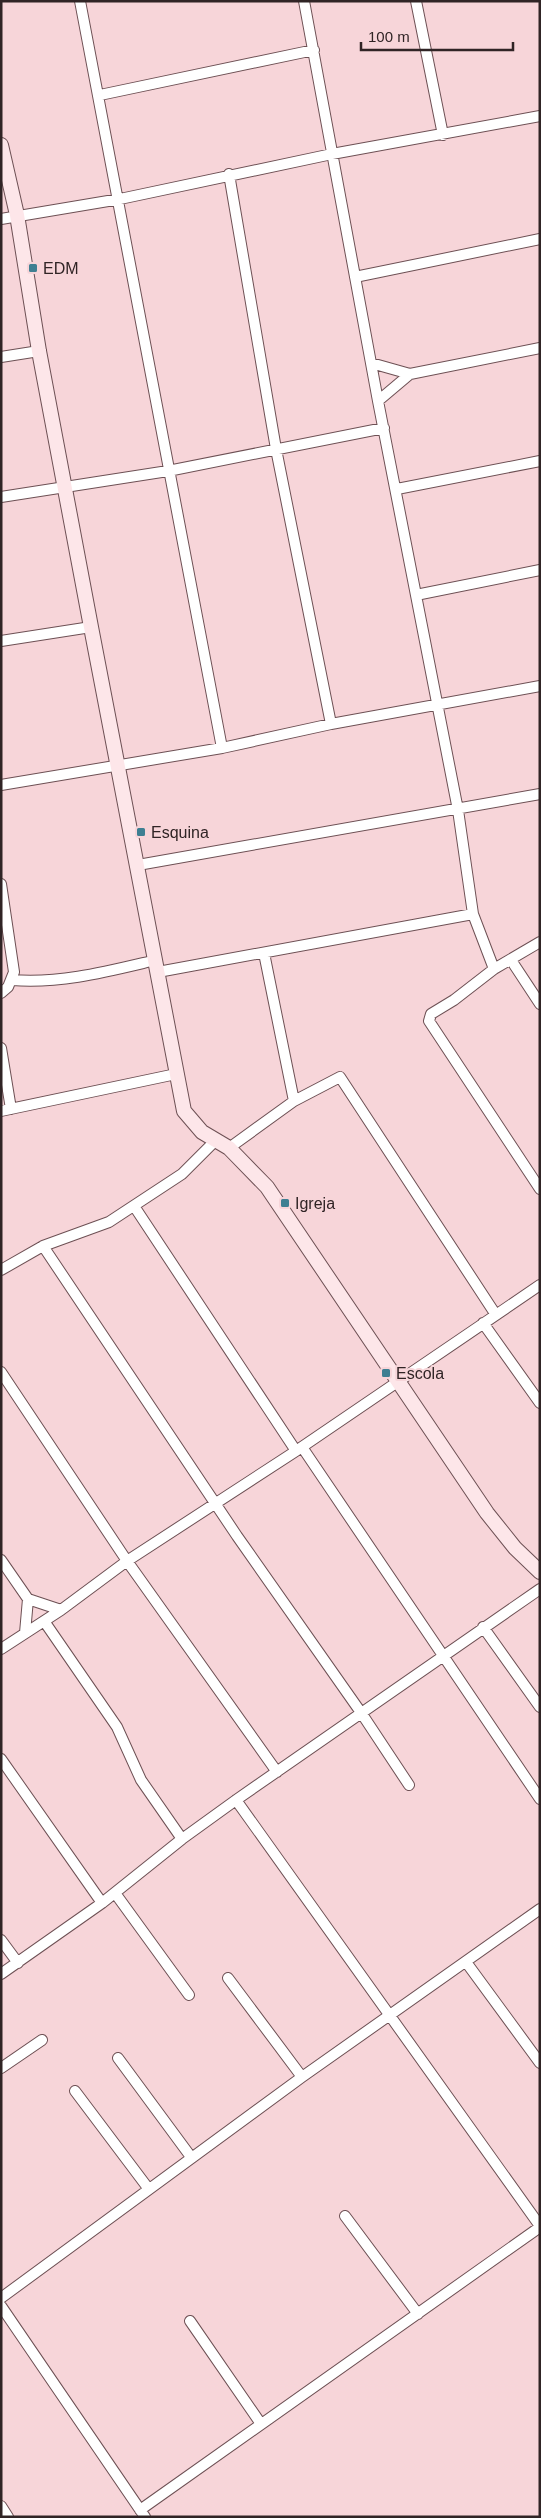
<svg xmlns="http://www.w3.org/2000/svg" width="541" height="2518" viewBox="0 0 541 2518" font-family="Helvetica,sans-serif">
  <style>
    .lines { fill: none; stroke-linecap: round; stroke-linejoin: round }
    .street-casing { stroke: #6d5054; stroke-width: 12 }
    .secondary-casing { stroke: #6d5054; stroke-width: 16 }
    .street { stroke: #fff; stroke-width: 10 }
    .secondary { stroke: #fde6e9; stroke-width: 14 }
    .poi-dot { fill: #3e7f92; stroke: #f7d5d9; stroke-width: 2 }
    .labels { text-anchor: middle; stroke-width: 4; stroke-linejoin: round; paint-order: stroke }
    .poi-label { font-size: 16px; fill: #302425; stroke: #f7d5d9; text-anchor: start }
  </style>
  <rect width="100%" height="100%" fill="#f7d5d9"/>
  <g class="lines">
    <g class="street-casing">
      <path id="street" d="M80 1 222 748
        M304 1 378 401 458 810 473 914 494 969 454 1000 431 1014 429 1021 540 1189
        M416 1 443 135
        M100 95 314 50
        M229 174 276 449 331 724
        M1 219 120 199 332 154 540 116
        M355 277 540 239
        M1 357 39 351
        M371 363 410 374 540 348
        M378 401 410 374
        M397 489 540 461
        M1 497 168 471 384 428
        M416 595 540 570
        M1 641 91 627
        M1 785 222 748 331 724 540 686
        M138 865 540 794
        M1 884 14 972 8 987 1 993
        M264 953 294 1101
        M511 960 540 1004
        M494 969 540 942
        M158 972 473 914
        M12 980C61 984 109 971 156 960
        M1 1048 11 1109
        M1 1111 176 1074
        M229 1148 294 1101 340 1077 496 1315
        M134 1206 296 1451
        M43 1246 237 1536 362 1714 409 1785
        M1 1270 43 1246 109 1222 182 1174 215 1141
        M483 1323 540 1403
        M1 1372 127 1561 277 1772
        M302 1447 540 1799
        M1 1560 28 1599 61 1610
        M44 1621 117 1727 141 1780 182 1839
        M483 1627 540 1707
        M25 1633 28 1599
        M1 1649 61 1610 127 1561 296 1451 540 1285
        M1 1759 102 1903
        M236 1800 540 2226
        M115 1893 189 1995
        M1 1940 18 1963
        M466 1962 540 2063
        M1 1974 102 1903 182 1839 236 1800 540 1589
        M228 1978 302 2077
        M118 2058 191 2157
        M1 2068 42 2040
        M75 2091 148 2188
        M345 2216 418 2314
        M1 2298 302 2077 540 1909
        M1 2306 145 2517
        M190 2321 261 2424
        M1 2506 8 2517
        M140 2510 540 2227"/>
    </g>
    <g class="secondary-casing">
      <path id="secondary" d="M1 145 17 215 39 351 91 627 184 1111 202 1132 229 1148 267 1187 487 1513 515 1548 540 1572"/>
    </g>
    <use href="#street" class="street"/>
    <use href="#secondary" class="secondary"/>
  </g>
  <g class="poi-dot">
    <rect x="28" y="263" width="10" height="10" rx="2.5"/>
    <rect x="136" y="827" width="10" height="10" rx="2.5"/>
    <rect x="280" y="1198" width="10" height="10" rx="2.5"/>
    <rect x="381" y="1368" width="10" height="10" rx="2.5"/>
  </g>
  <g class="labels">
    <g class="poi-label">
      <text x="43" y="274">EDM</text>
      <text x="151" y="838">Esquina</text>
      <text x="295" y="1209">Igreja</text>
      <text x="396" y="1379">Escola</text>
    </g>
  </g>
  <rect width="541" height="2518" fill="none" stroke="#302425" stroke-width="5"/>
  <path d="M361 42v8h152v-8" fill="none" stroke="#302425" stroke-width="2.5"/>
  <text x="368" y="42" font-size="15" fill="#302425" stroke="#f7d5d9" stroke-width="4" paint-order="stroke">100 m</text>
</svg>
